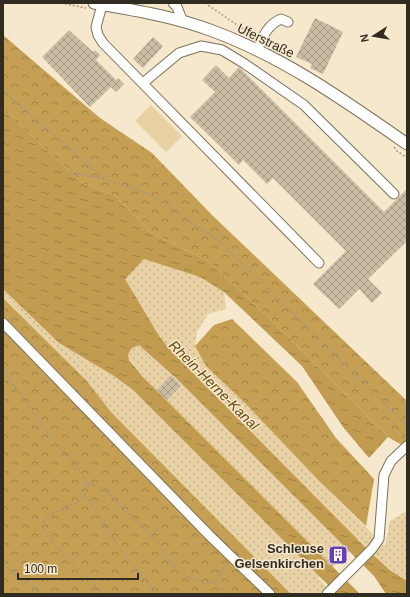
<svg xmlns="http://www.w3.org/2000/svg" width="410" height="597" viewBox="0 0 410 597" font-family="Arial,sans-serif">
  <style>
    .grass { fill: url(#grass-dots) }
    .forest { fill: url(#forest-crowns) }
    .pitch { fill: #e8d1a4 }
    .water { fill: url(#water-ripples) }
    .building { fill: url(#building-cross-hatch) }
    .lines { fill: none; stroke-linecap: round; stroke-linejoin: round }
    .minor-casing { stroke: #7d7159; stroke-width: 11 }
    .major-casing { stroke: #7d7159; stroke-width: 13 }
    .path { stroke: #a29884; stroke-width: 1.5; stroke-dasharray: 2 2; stroke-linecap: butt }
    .minor { stroke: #fff; stroke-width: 9 }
    .major { stroke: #fff; stroke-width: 11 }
    .labels { text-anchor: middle; stroke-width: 3; stroke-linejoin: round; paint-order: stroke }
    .street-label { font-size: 13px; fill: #312c22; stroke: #f6e8cd }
    .poi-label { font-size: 13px; font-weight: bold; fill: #312c22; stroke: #f6e8cd; text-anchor: end }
    .water-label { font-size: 14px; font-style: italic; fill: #614709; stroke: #f6e8cd }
  </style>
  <defs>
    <pattern id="grass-dots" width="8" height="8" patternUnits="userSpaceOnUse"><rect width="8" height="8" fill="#e8d1a4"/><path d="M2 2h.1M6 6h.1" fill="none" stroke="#c7b48d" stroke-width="1.8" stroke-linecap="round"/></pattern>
    <pattern id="forest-crowns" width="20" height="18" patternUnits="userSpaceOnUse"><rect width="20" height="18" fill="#c59f53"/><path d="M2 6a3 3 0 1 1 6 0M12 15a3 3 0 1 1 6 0" fill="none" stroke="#a18244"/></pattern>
    <pattern id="water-ripples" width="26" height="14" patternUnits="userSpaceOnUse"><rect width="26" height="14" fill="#c19b4f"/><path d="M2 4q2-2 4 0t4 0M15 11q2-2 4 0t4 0" fill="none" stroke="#9d7f41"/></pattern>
    <pattern id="building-cross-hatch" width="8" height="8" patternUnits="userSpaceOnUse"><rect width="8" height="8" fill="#cbbda4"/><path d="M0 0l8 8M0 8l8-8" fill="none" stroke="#a59a85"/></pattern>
  </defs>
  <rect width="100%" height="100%" fill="#f6e8cd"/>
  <path class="grass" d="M144 259 200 277 224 292 226 309 208 314 197 332 195 346 206 366 245 403 318 480 385 546 390 521 407 511V581L381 563 358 539 348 547 343 545 334 552 327 561V564L330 566 318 578 326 586 329 585 337 594H291L111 412 86 380 3 298V289L59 343 114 376 133 390 150 406 160 396 129 359 128 354 132 348 139 345 177 379 172 352 159 336 124 279Z"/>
  <path class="forest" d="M3 35 100 118 152 153 213 216 407 401V448L388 437 270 319 208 261 151 233 115 196 82 183 3 109Z
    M3 298 86 380 111 412 291 594H3Z
    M232 319 297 382 336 438 374 479 366 526 318 480 245 403 206 366 195 346 214 325Z"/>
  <path class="pitch" d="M151 105 182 136 166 152 135 121Z"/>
  <path class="water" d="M3 109 82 183 115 196 151 233 208 261 270 319 388 437 369 458 343 427 302 366 224 292 200 277 144 259 125 279 159 336 172 352 373 555 390 570 407 581V594H386L374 576 177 379 139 345 132 348 128 354 129 360 144 378 360 594H337L133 390 114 376 59 343 3 289Z"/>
  <path class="building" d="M315 18 343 32 323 74 310 68 312 64 296 57Z
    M69 30 93 52 95 50 100 55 96 60 116 80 118 78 124 84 116 92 111 87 90 107 42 57Z
    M153 37 163 46 143 68 133 59Z
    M216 65 229 78 239 67 384 212 407 189V241L368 279 382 293 372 303 359 289 339 309 313 284 346 251 273 178 267 184 243 160 239 165 190 117 215 92 202 80Z
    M171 375 181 386 167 400 157 390Z
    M343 545H346L348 547 349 551 343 559 333 566H330L327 564V561L334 552Z"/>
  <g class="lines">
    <g class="minor-casing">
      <path id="minor" d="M173 3 177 7 183 22
        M102 5 96 27 98 35 103 43 319 263
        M257 50C263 37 267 25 281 19L288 22
        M143 83 179 53 201 46 222 50 245 64 304 105 394 194
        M3 323 209 535 270 594
        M327 594 372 549 379 539 384 475 391 461 407 446"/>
    </g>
    <g class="major-casing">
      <path id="major" d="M94 3C132 10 173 16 210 30 282 56 344 100 407 144"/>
    </g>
    <path class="path" d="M61 3 86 8
      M205 3 243 29 254 35
      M270 44 278 49
      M3 91 105 179 151 195 220 242 407 425
      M394 147 397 151 407 158
      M70 172 104 179
      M3 371 31 409 43 428 80 471 86 479 87 485H97L103 489 155 539 177 573 205 583 213 582 228 594
      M87 485 85 495 121 550 157 594
      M85 495C74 512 24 510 52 542L104 594
      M3 564 18 578 43 594
      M213 582 227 564"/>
    <use href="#minor" class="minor"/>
    <use href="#major" class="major"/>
  </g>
  <defs>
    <g id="building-square" transform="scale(1)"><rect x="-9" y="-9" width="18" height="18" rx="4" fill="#653fb7" stroke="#f6e8cd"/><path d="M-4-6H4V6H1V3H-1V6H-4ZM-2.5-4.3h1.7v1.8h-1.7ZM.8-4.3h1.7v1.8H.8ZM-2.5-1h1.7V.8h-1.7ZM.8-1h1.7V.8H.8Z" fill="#fff"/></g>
  </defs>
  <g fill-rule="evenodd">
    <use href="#building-square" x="338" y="555"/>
  </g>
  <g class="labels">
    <g class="street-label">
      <text transform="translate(266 40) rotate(26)" y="5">Uferstraße</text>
    </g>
    <g class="poi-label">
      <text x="324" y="553">Schleuse<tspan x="324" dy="15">Gelsenkirchen</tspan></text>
    </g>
    <g class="water-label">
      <text transform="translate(214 385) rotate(45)" y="5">Rhein-Herne-Kanal</text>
    </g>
  </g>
  <rect width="410" height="597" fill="none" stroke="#312c22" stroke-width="8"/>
  <g transform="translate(374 36) rotate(258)" stroke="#f6e8cd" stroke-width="3" paint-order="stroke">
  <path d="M0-3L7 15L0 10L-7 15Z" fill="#312c22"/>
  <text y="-6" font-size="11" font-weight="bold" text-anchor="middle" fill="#312c22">N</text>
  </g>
  <path d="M18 573v6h120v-6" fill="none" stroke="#312c22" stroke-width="2"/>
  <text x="24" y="573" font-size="12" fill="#312c22" stroke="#f6e8cd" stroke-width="3" paint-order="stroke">100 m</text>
</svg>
